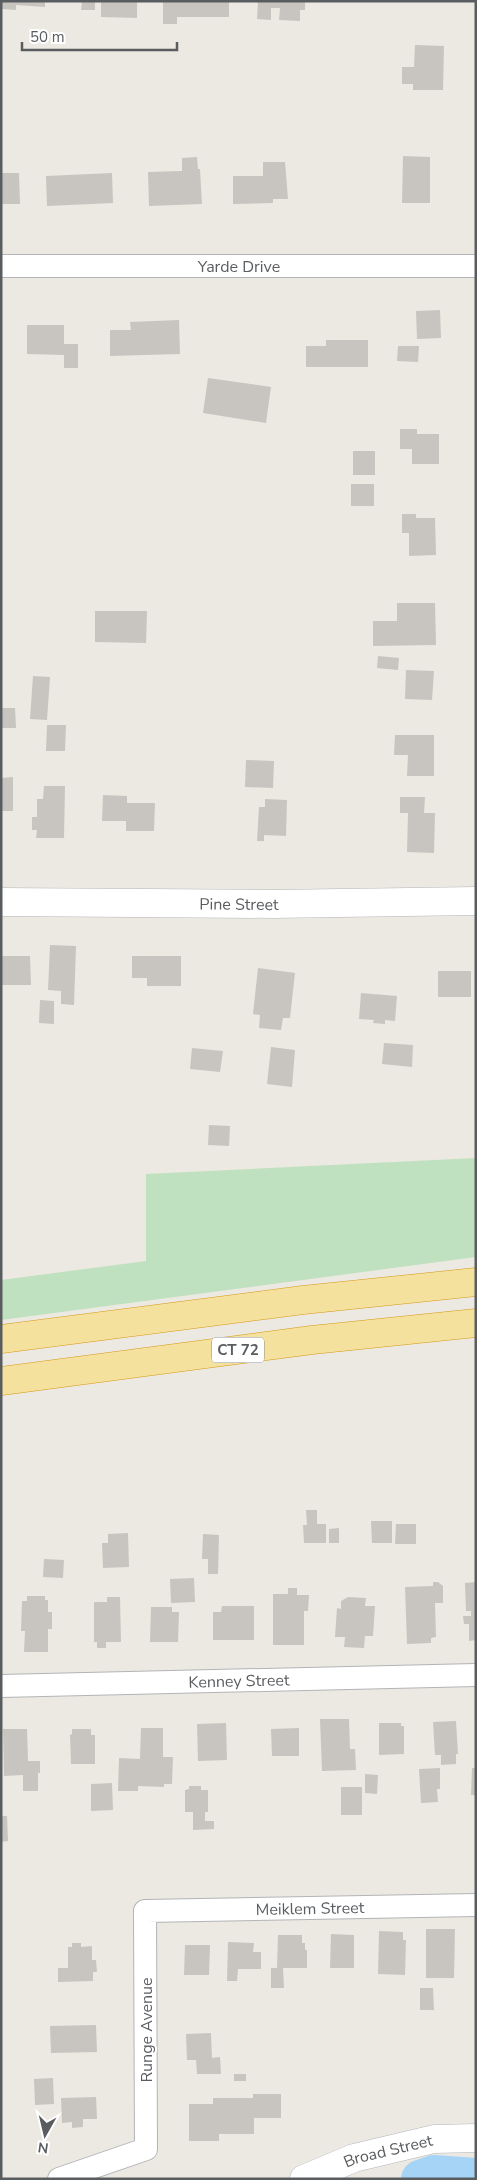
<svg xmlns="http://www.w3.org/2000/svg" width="477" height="2180" viewBox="0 0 477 2180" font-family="'Nunito Sans',sans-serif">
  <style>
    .green { fill: #c0e1bf }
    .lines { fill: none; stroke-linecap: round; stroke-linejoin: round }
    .river { stroke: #a6d4f6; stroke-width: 38 }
    .building { fill: #c8c5c0 }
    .minor-casing { stroke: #b2b4b7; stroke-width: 24 }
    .secondary-casing { stroke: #b3b6ba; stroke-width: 29 }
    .trunk-casing { stroke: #d79815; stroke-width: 29 }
    .minor { stroke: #fff; stroke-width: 22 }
    .secondary { stroke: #fff; stroke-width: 28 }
    .trunk { stroke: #f4e19e; stroke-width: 28 }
    .labels { text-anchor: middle; stroke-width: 4; stroke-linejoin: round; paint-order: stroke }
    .shield { fill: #fff; stroke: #8c8e90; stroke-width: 1 }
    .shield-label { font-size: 15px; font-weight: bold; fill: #5a5d60 }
    .street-label { font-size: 16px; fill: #5a5d60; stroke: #fff }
  </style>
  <rect width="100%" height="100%" fill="#ebe9e1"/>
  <path class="green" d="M476 1158V1257L1 1320V1280L146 1261V1174Z
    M476 2167V2179H425Z"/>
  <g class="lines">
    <path class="river" d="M420 2179 434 2174 476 2177"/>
  </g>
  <path class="building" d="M1 1H45V7L16 5V10L1 9Z
    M82 1H95V10H81Z
    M101 1H137V18L101 17Z
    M163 1H229V17H177V24H163Z
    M258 1H305V10H300V21L279 20 280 8H271V20L257 19Z
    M415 45 444 46 443 90H413V84H402V67H414Z
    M403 156 430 157V203H402Z
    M197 157 198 169H200L202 204 149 206 148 172 182 171V158Z
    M263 162H285L288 199H273V203L233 204V176H263Z
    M1 173H19L20 204H1Z
    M112 173 113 203 47 206 46 176Z
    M440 310 441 338 417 339 416 311Z
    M179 320 180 354 110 356V330H131L130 322Z
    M27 325H64V344H78V368H64V355L27 354Z
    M326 340H368V367H306V346H326Z
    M398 346H419L418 362 397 361Z
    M208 378 271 387 266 423 203 413Z
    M400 429H417V434H439V464H412V449H400Z
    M353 451H375V475H353Z
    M351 484H374V506H351Z
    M402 514H416V518H435L436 555 409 556V533H402Z
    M397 603H435L436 645 373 646V621H397Z
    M95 611H147L146 643 95 642Z
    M378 656 399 658 398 670 377 668Z
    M406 670 434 671 432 700 405 699Z
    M33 676 50 677 47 720 30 719Z
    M1 708H15L16 728H1Z
    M47 725H66L65 751H46Z
    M395 735H434V776H407L408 755H394Z
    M246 760 274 761 273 788 245 787Z
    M13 777V811H1V778Z
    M44 786H65L64 838H36L37 830H32V817H37V799H43Z
    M103 795 127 796V803H155L154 831H126V821H102Z
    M400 797H425L424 813H435L434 853 407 852 408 813H400Z
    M265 799 287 800 286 836 264 835V841H257L259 807H265Z
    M50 945 76 946 74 1005 61 1004V991L48 990Z
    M1 956H30L31 985H1Z
    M132 956H181V986H147V978H132Z
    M258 968 295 973 290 1018H283L281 1030 259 1028 260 1015 253 1014Z
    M438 971H471V997H438Z
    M361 993 397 996 395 1021 385 1020V1024L373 1023 374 1020 359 1019Z
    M40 1000 54 1001V1024L39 1023Z
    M384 1043 413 1045 412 1067 382 1064Z
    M271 1047 295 1050 292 1087 267 1084Z
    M192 1048 223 1051 220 1072 190 1069Z
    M209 1125 230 1126 229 1146 208 1145Z
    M306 1510H317V1524H326V1543H304L303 1525H307Z
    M371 1521H392V1543H372Z
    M396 1524H416V1544H395Z
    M339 1528V1543H329V1529Z
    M128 1533 129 1567 103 1568 102 1543H108V1534Z
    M203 1534 219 1535 218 1574H208V1559H202Z
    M44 1559 64 1560 63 1578 43 1577Z
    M194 1578 195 1602 171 1603 170 1579Z
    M433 1582H438L443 1586V1603H435L436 1637 431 1638V1643L407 1644 405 1587 433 1586Z
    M476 1582V1640L469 1641V1624H464L463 1616H471V1611H466L465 1583Z
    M288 1588H297V1595H309L308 1611H304V1645H273V1594H288Z
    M27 1596H45V1600H48V1612H52V1629H48V1652H24L25 1631H21L22 1601H27Z
    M107 1597H120L121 1642H106V1648H97V1642H94V1602H107Z
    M348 1597 366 1598 365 1606H375L373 1636H365L364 1648 344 1647 345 1637H335L337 1608 341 1609V1601Z
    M222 1606H254V1640H213V1612H221Z
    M151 1607H172V1612H179L178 1642H150Z
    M320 1719H349L350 1749H355L356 1770 322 1771Z
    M456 1721 458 1754H456V1764L441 1765V1755H435L433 1722Z
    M226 1723 227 1760 198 1761 197 1724Z
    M379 1723H401V1726H404V1754L379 1755Z
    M141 1728H163V1757H173L172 1784H164V1787L138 1786V1791H118L119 1758 140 1759Z
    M299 1728V1756H272L271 1729Z
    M3 1729H27L28 1761H40V1773H38V1791H23V1775L4 1776Z
    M72 1729H91V1735H95V1764H71L70 1735 72 1734Z
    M440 1768V1789H437L438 1802 421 1803 419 1769Z
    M472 1768H476V1795H471Z
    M365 1774 378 1775 377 1794 365 1793Z
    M112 1783 113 1810 91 1811V1784Z
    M189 1786H201V1790H208V1812H205V1821H214V1829L193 1830V1812H185V1790L189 1789Z
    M341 1787H362V1815H341Z
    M1 1816H7L8 1841 1 1842Z
    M426 1929H455L454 1978H426Z
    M379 1931 403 1932V1940H406L405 1975 378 1974Z
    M331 1934 354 1935V1968H330Z
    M278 1935H302V1943H305V1950H307V1968H283L284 1988H271V1968H277Z
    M228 1942 254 1943 253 1952H261V1969H238L237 1981H227Z
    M72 1943H81V1947L92 1946V1960H96L97 1972H93V1981L58 1982V1968H68V1947H72Z
    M185 1945H210L209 1975H184Z
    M420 1988H433L434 2010H420Z
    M96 2025 97 2052 51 2053 50 2026Z
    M211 2033 212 2058 220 2057 221 2074H197L196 2060H187L186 2034Z
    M234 2074H246V2081H234Z
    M53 2078 54 2104 35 2105 34 2079Z
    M253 2094H281V2118H254V2134H219V2141H189V2104H213V2098H253Z
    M96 2097 97 2119H83V2127L72 2128V2122L62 2123 61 2098Z"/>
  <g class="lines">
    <g class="minor-casing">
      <g id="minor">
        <path id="s1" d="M1 266H476"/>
        <path id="s2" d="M1 1686 476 1675"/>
        <path id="s3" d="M59 2179 146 2149 145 1911 476 1905"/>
      </g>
    </g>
    <g class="secondary-casing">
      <g id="secondary">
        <path id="s4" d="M1 902 273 904 476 901"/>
        <path id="s5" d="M304 2179 354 2158 434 2139 476 2138"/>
      </g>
    </g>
    <g class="trunk-casing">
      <path id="trunk" d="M1 1339 303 1300 476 1282
        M1 1381 312 1340 476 1323"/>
    </g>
    <use href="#minor" class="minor"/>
    <use href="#secondary" class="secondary"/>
    <use href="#trunk" class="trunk"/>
  </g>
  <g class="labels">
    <rect class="shield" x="212" y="1337.5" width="52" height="25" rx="4"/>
    <g class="shield-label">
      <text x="238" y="1355">CT 72</text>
    </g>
    <g class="street-label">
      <text dy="6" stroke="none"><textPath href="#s1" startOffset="238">Yarde Drive</textPath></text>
      <text dy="6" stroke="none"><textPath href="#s4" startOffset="238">Pine Street</textPath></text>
      <text dy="6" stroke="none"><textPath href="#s2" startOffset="238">Kenney Street</textPath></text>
      <text dy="6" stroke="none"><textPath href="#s3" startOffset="495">Meiklem Street</textPath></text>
      <text transform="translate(146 2030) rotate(-90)" y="6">Runge Avenue</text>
      <text dy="6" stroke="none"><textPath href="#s5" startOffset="89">Broad Street</textPath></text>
    </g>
  </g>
  <rect width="477" height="2180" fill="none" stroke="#5a5d60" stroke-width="5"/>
  <g transform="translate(45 2135) rotate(188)" stroke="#ffffff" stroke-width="4" paint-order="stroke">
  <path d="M0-4L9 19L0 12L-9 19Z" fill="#5a5d60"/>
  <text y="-8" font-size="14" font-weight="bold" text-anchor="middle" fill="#5a5d60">N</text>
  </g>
  <path d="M22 42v8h155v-8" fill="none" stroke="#5a5d60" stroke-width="2.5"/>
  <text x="30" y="42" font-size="15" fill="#5a5d60" stroke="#ffffff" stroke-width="4" paint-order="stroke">50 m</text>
</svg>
